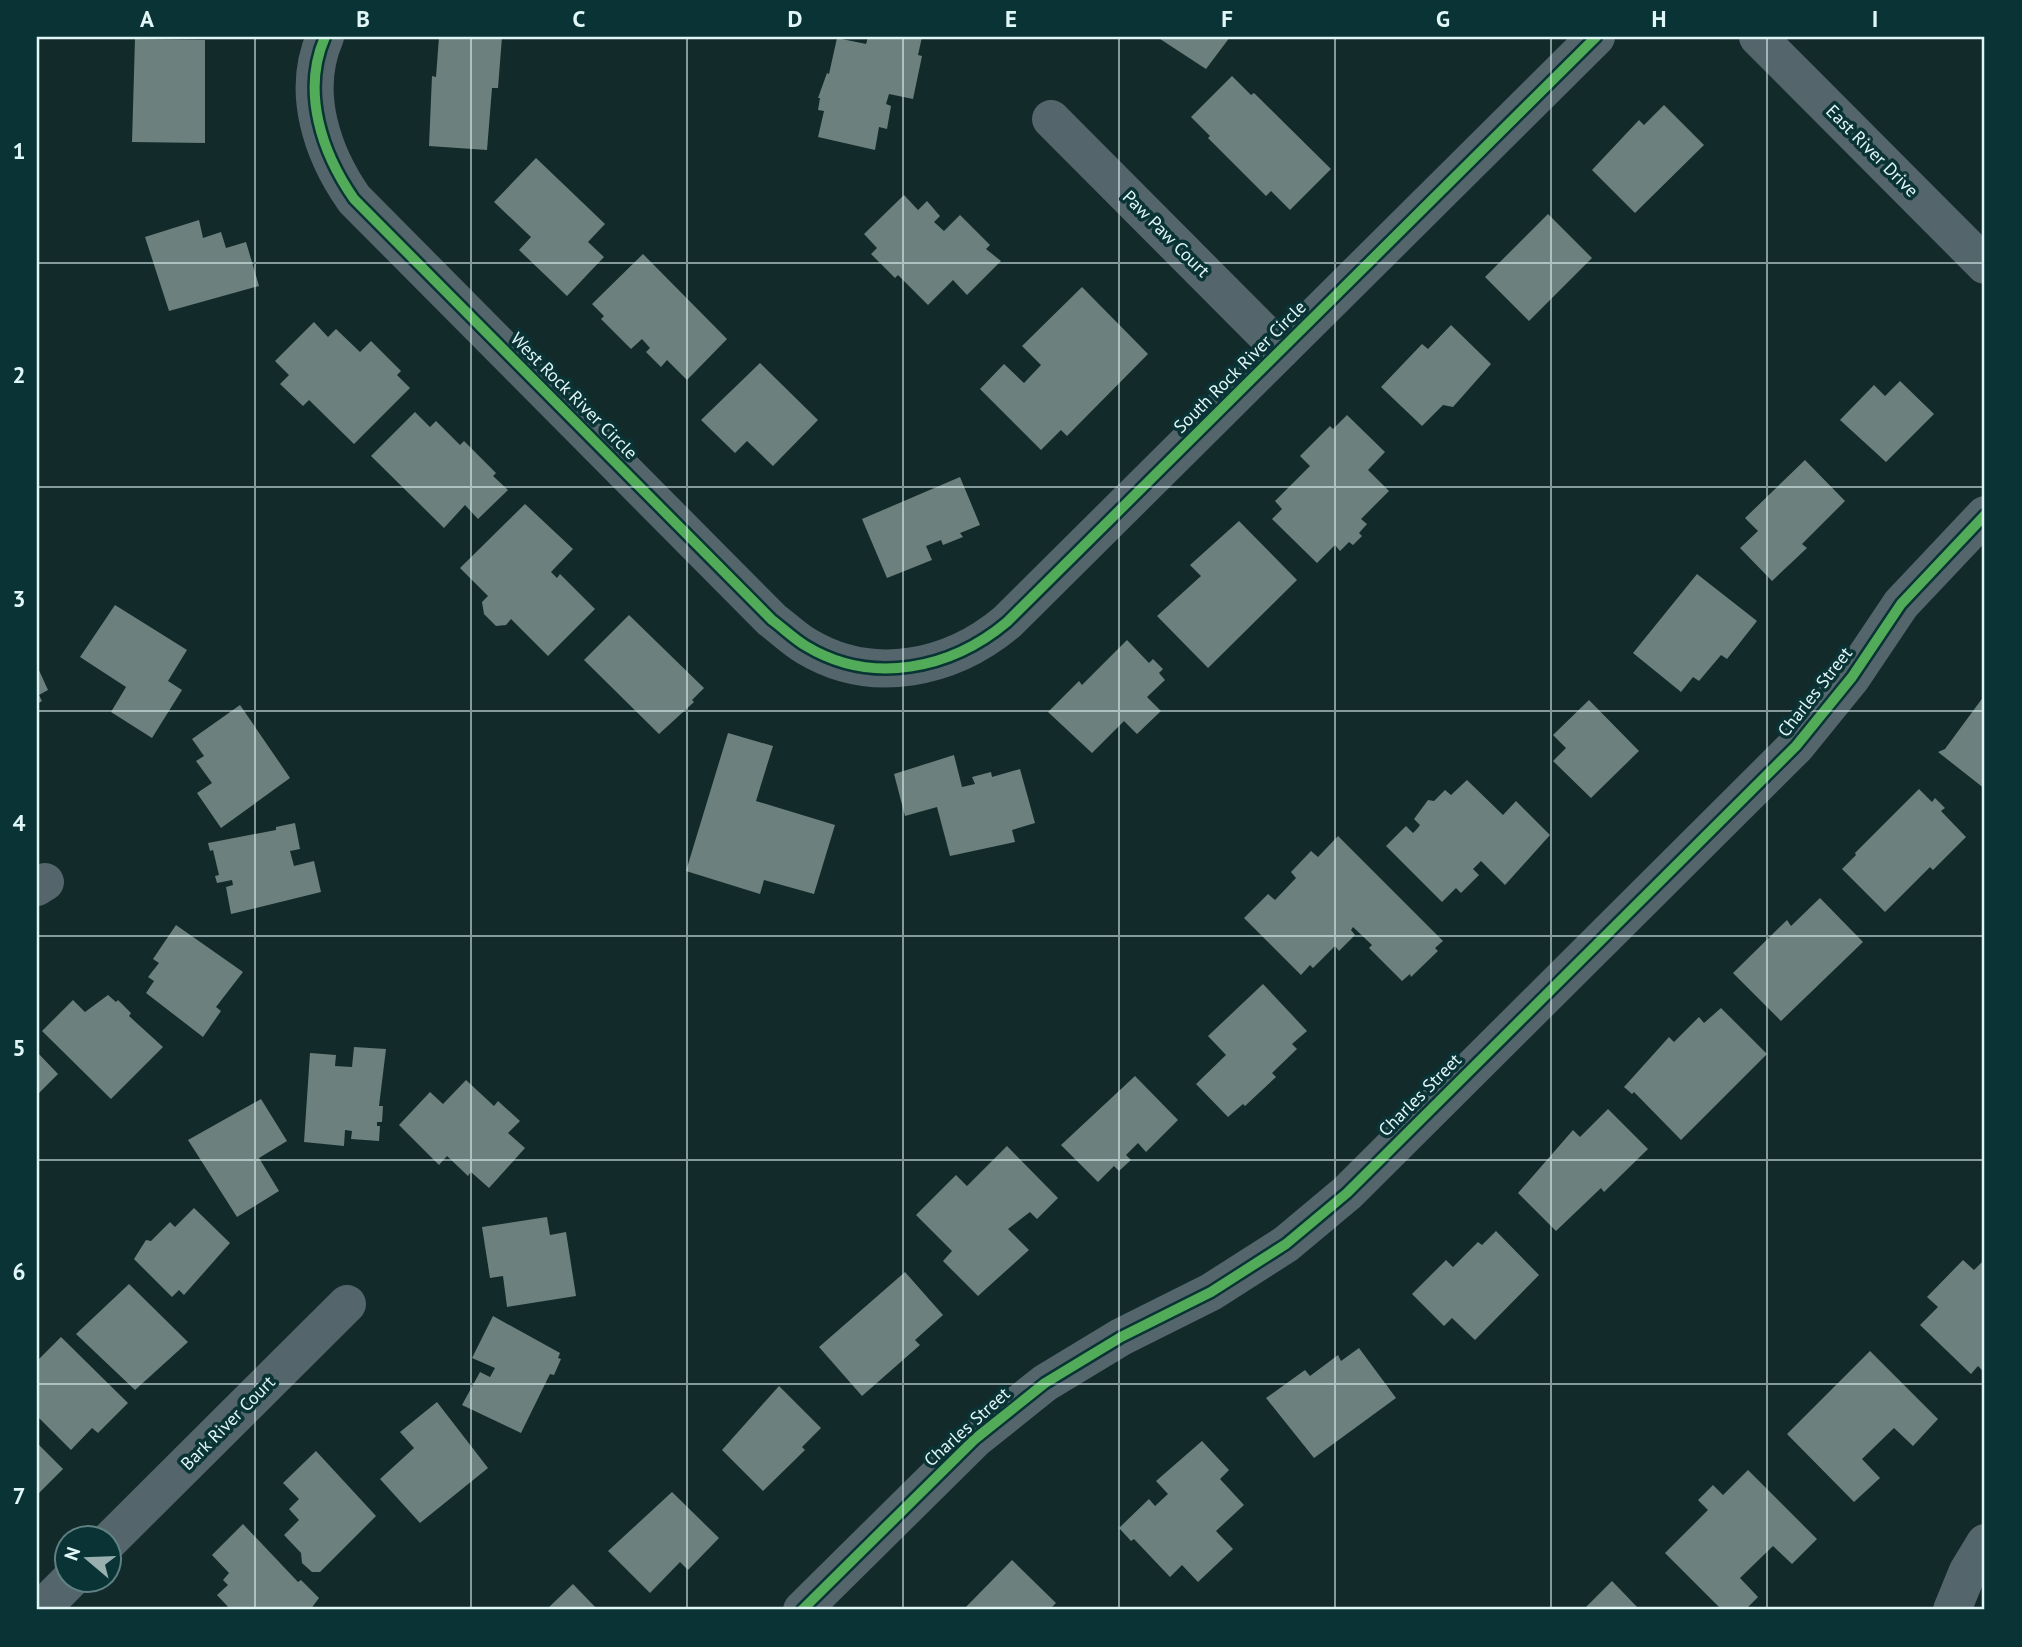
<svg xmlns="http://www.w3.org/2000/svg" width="2022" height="1647" viewBox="0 0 2022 1647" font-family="'PT Sans',sans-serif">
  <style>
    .building { fill: #6c817d }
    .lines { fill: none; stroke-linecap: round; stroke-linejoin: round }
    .minor { stroke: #54656b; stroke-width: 38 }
    .cycleway-casing { stroke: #093335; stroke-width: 15 }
    .cycleway { stroke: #51ab58; stroke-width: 10 }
    .grid { fill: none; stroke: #e1f6f7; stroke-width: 2; stroke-opacity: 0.55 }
    .labels { text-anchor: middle; stroke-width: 7; stroke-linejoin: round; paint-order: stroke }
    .street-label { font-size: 18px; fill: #e1f6f7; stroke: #093335 }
    .neatline { fill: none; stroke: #e1f6f7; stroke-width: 2.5 }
    .grid-label { font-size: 23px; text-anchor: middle; font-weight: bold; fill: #e1f6f7 }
  </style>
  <rect width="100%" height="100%" fill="#132a2b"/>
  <path class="building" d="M439 37H502L498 88H492L487 150 429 146 432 76 436 77Z
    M868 37H922L918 55 922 56 913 99 889 94 886 104 891 106 887 129 879 127 875 150 818 137 824 111 818 110 820 98H818L827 73 829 74 837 38 866 44Z
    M1157 37H1230L1206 69Z
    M135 39 205 40V143L132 142Z
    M1232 76 1251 95 1254 93 1331 169 1290 210 1271 191 1266 196 1208 138 1210 136 1191 117Z
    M1664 105 1704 145 1635 213 1592 170 1639 120 1644 125Z
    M536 158 605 224 588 242 604 257 567 296 519 250 531 237 494 202Z
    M904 195 918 210 927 201 940 216 934 222 944 231 960 215 990 245 986 249 1001 261 967 295 953 280 928 305 898 275 895 278 871 254 877 248 864 234Z
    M1548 214 1592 258 1529 321 1485 277Z
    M199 220 203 238 221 232 226 248 246 242 259 286 169 311 145 237Z
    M643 254 727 339 687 380 667 360 661 367 646 352 650 348 642 339 631 349 601 319 604 316 592 304Z
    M1082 287 1148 354 1067 436 1061 430 1041 450 980 389 1004 364 1024 383 1041 365 1022 346Z
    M314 322 328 337 336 329 360 352 371 341 401 371 397 375 410 388 354 444 309 400 303 406 280 384 289 375 275 361Z
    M1451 325 1491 364 1453 407 1443 405 1422 426 1381 387 1422 344 1428 349Z
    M760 363 818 420 773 466 747 441 735 453 701 420Z
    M1900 381 1934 414 1886 462 1840 420 1874 385 1885 396Z
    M415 412 430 427 436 421 460 445 464 441 496 473 493 476 508 490 478 519 465 505 444 528 371 456Z
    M1347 415 1385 452 1368 470 1389 491 1361 519 1367 524 1359 533 1362 536 1353 545 1349 542 1340 551 1335 545 1317 563 1272 519 1282 509 1275 501 1310 466 1300 456 1330 426 1333 429Z
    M1805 460 1845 501 1802 544 1807 548 1772 581 1740 548 1758 531 1745 518Z
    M960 477 980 525 960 533 963 537 943 545 941 540 926 546 932 560 887 578 862 519Z
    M525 504 573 549 551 572 557 578 560 574 595 609 548 656 511 619 506 625 496 626 484 614 482 602 488 596 460 568Z
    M1239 521 1297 580 1208 668 1157 616 1201 576 1190 565Z
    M1697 574 1757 621 1727 659 1721 655 1699 681 1693 677 1681 692 1633 653Z
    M115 605 187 650 168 681 182 690 152 738 111 712 126 687 80 657Z
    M629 615 704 688 692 700 694 702 659 734 584 660Z
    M1127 640 1149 663 1153 659 1163 669 1159 673 1165 680 1147 697 1161 711 1137 734 1124 721 1092 753 1048 712 1079 681 1082 685Z
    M37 666 48 690 39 695 42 701 37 704Z
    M1984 696 1985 697V789L1938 752 1945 749Z
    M1589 700 1639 751 1591 798 1553 761 1566 748 1553 735Z
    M240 705 290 778 221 828 197 793 212 783 196 761 204 756 192 739Z
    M728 733 773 746 756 801 835 825 814 894 764 880 760 894 686 871Z
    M954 755 962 787 975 784 972 777 991 772 992 777 1020 769 1035 823 1012 830 1015 842 950 856 937 807 905 816 894 774Z
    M1467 780 1503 815 1516 801 1550 835 1505 885 1481 861 1473 869 1479 875 1461 893 1456 888 1442 902 1386 846 1406 826 1413 833 1417 829 1420 825 1414 819 1428 800 1434 801 1445 790 1451 795Z
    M1919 789 1932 802 1935 798 1945 808 1941 811 1966 837 1933 870 1930 867 1885 912 1842 869 1856 855 1855 853Z
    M295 823 300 849 290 851 294 866 314 861 321 892 231 914 226 887 233 885 232 880 217 883 215 876 219 875 213 850 210 851 208 843 276 830V827Z
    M1338 836 1443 941 1435 948 1438 951 1411 977 1410 974 1402 981 1369 948 1372 945 1353 927 1351 930 1355 935 1339 951 1335 946 1313 968 1310 965 1301 975 1244 918 1268 894 1275 900 1296 878 1291 872 1311 851 1318 857Z
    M1820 898 1863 942 1781 1021 1733 973 1787 920 1791 926Z
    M176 925 243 972 216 1007 221 1011 203 1037 146 993 154 981 148 977 159 963 153 959Z
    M1263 984 1307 1031 1292 1044 1297 1049 1272 1073 1276 1077 1245 1106 1243 1104 1228 1117 1196 1084 1226 1055 1208 1036Z
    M108 995 116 1002 118 1000 131 1013 129 1016 163 1047 111 1099 42 1031 73 1000 85 1012Z
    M1721 1008 1767 1054 1681 1140 1634 1092 1632 1094 1624 1087 1669 1037 1674 1042 1699 1017 1704 1023Z
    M354 1047 386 1049 379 1106H383L382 1122H377V1126H380L379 1141 351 1139 352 1131 345 1130 344 1146 304 1142 310 1053 336 1055 335 1066 352 1067Z
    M37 1052 58 1074 37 1095Z
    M1135 1076 1178 1120 1146 1152 1138 1143 1126 1155 1131 1160 1119 1171 1114 1166 1098 1182 1061 1145Z
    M466 1080 494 1106 498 1101 520 1121 508 1133 525 1148 489 1188 471 1172 468 1176 447 1156 439 1165 399 1125 430 1092 443 1104Z
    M261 1099 287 1141 259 1158 279 1191 237 1217 188 1140Z
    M1608 1109 1648 1149 1604 1192 1601 1188 1556 1231 1518 1193 1573 1130 1580 1137Z
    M1007 1146 1058 1198 1037 1219 1030 1212 1008 1229 1029 1250 978 1296 943 1261 952 1251 916 1215 956 1175 967 1186Z
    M194 1208 230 1243 184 1295 179 1290 172 1297 134 1259 146 1240 151 1241 170 1222 175 1227Z
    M547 1217 550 1235 566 1232 576 1296 507 1307 503 1276 490 1278 482 1227Z
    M1496 1231 1539 1275 1475 1340 1452 1318 1444 1326 1412 1294 1446 1260 1453 1267 1478 1242 1482 1245Z
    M1985 1259V1373L1978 1366 1971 1374 1920 1325 1938 1307 1927 1297 1963 1260 1974 1270Z
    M905 1272 943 1315 915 1340 920 1345 862 1396 819 1347Z
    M129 1284 188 1342 135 1390 76 1334Z
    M493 1316 560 1353 558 1358 561 1359 554 1375 550 1374 521 1433 462 1405 480 1372 490 1377 495 1368 472 1358Z
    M61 1337 128 1403 98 1433 92 1428 71 1450 37 1416V1361Z
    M1359 1348 1396 1398 1314 1458 1266 1398 1305 1370 1310 1376 1338 1355 1341 1361Z
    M1870 1351 1938 1419 1913 1446 1894 1428 1862 1459 1880 1478 1854 1502 1787 1434Z
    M779 1386 821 1428 802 1447 805 1450 763 1491 722 1450Z
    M437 1402 488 1468 420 1523 380 1479 414 1448 400 1432Z
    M1202 1441 1229 1470 1220 1479 1244 1505 1216 1531 1233 1549 1198 1582 1182 1565 1170 1577 1134 1539 1131 1541 1119 1528 1149 1499 1155 1506 1168 1494 1156 1481Z
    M37 1443 63 1469 37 1495Z
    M316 1451 376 1516 320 1572H312L302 1563 301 1553 284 1535 299 1520 289 1509 299 1499 283 1483Z
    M1748 1470 1817 1539 1792 1564 1773 1546 1740 1578 1758 1597 1745 1610H1722L1665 1553 1708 1510 1698 1500 1713 1485 1723 1495Z
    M672 1492 719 1538 688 1570 680 1562 650 1593 608 1551Z
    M243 1524 298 1582 301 1580 319 1598 310 1610H231L217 1595 228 1585 223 1580 229 1573 212 1555Z
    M1012 1560 1056 1603 1049 1610H963Z
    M1612 1581 1640 1610H1583Z
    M573 1584 598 1610H546Z"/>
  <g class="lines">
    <path class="minor" d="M325 37C301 92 322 153 354 199L772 620C783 628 794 639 806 646 872 686 951 669 1007 622L1596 37
      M1758 37 1985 265
      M1051 119 1281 350
      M37 887 45 882
      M108 1542 347 1304
      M40 1610 70 1580
      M802 1610 975 1439 1045 1383 1121 1337 1211 1292 1286 1244 1347 1193 1796 746 1852 677 1901 604 1985 515
      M1952 1610 1968 1571 1985 1543"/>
    <g class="cycleway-casing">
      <path id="cycleway" d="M325 37C301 92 322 153 354 199L772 620C783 628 794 639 806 646 872 686 951 669 1007 622L1596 37
        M802 1610 975 1439 1045 1383 1121 1337 1211 1292 1286 1244 1347 1193 1796 746 1852 677 1901 604 1985 515"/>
    </g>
    <use href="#cycleway" class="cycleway"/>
  </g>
  <path class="grid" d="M255 37V1610M471 37V1610M687 37V1610M903 37V1610M1119 37V1610M1335 37V1610M1551 37V1610M1767 37V1610M37 263H1985M37 487H1985M37 711H1985M37 936H1985M37 1160H1985M37 1384H1985"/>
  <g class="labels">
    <g class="street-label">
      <text transform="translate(1872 151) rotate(45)" y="6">East River Drive</text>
      <text transform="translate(1166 234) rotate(45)" y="6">Paw Paw Court</text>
      <text transform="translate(1240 367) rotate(-45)" y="6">South Rock River Circle</text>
      <text transform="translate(574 396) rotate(45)" y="6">West Rock River Circle</text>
      <text transform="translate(1815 692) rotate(-52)" y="6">Charles Street</text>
      <text transform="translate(1420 1095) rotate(-45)" y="6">Charles Street</text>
      <text transform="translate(228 1423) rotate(-45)" y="6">Bark River Court</text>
      <text transform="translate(967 1427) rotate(-42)" y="6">Charles Street</text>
    </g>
  </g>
  <rect width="2022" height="1647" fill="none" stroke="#093335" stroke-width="77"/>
  <g transform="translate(88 1559) rotate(289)"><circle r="33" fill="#093335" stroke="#5f8183" stroke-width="2"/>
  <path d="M0-5L12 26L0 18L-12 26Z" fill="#99afb0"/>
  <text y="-10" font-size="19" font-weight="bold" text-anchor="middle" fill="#e1f6f7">N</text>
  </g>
  <rect x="38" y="38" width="1945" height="1570" class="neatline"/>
  <g class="grid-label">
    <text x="147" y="27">A</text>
    <text x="363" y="27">B</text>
    <text x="579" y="27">C</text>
    <text x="795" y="27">D</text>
    <text x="1011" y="27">E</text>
    <text x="1227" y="27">F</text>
    <text x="1443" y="27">G</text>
    <text x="1659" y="27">H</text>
    <text x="1875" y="27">I</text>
    <text x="19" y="159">1</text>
    <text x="19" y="383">2</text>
    <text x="19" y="607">3</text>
    <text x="19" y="831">4</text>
    <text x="19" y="1056">5</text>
    <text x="19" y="1280">6</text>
    <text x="19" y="1504">7</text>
  </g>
</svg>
